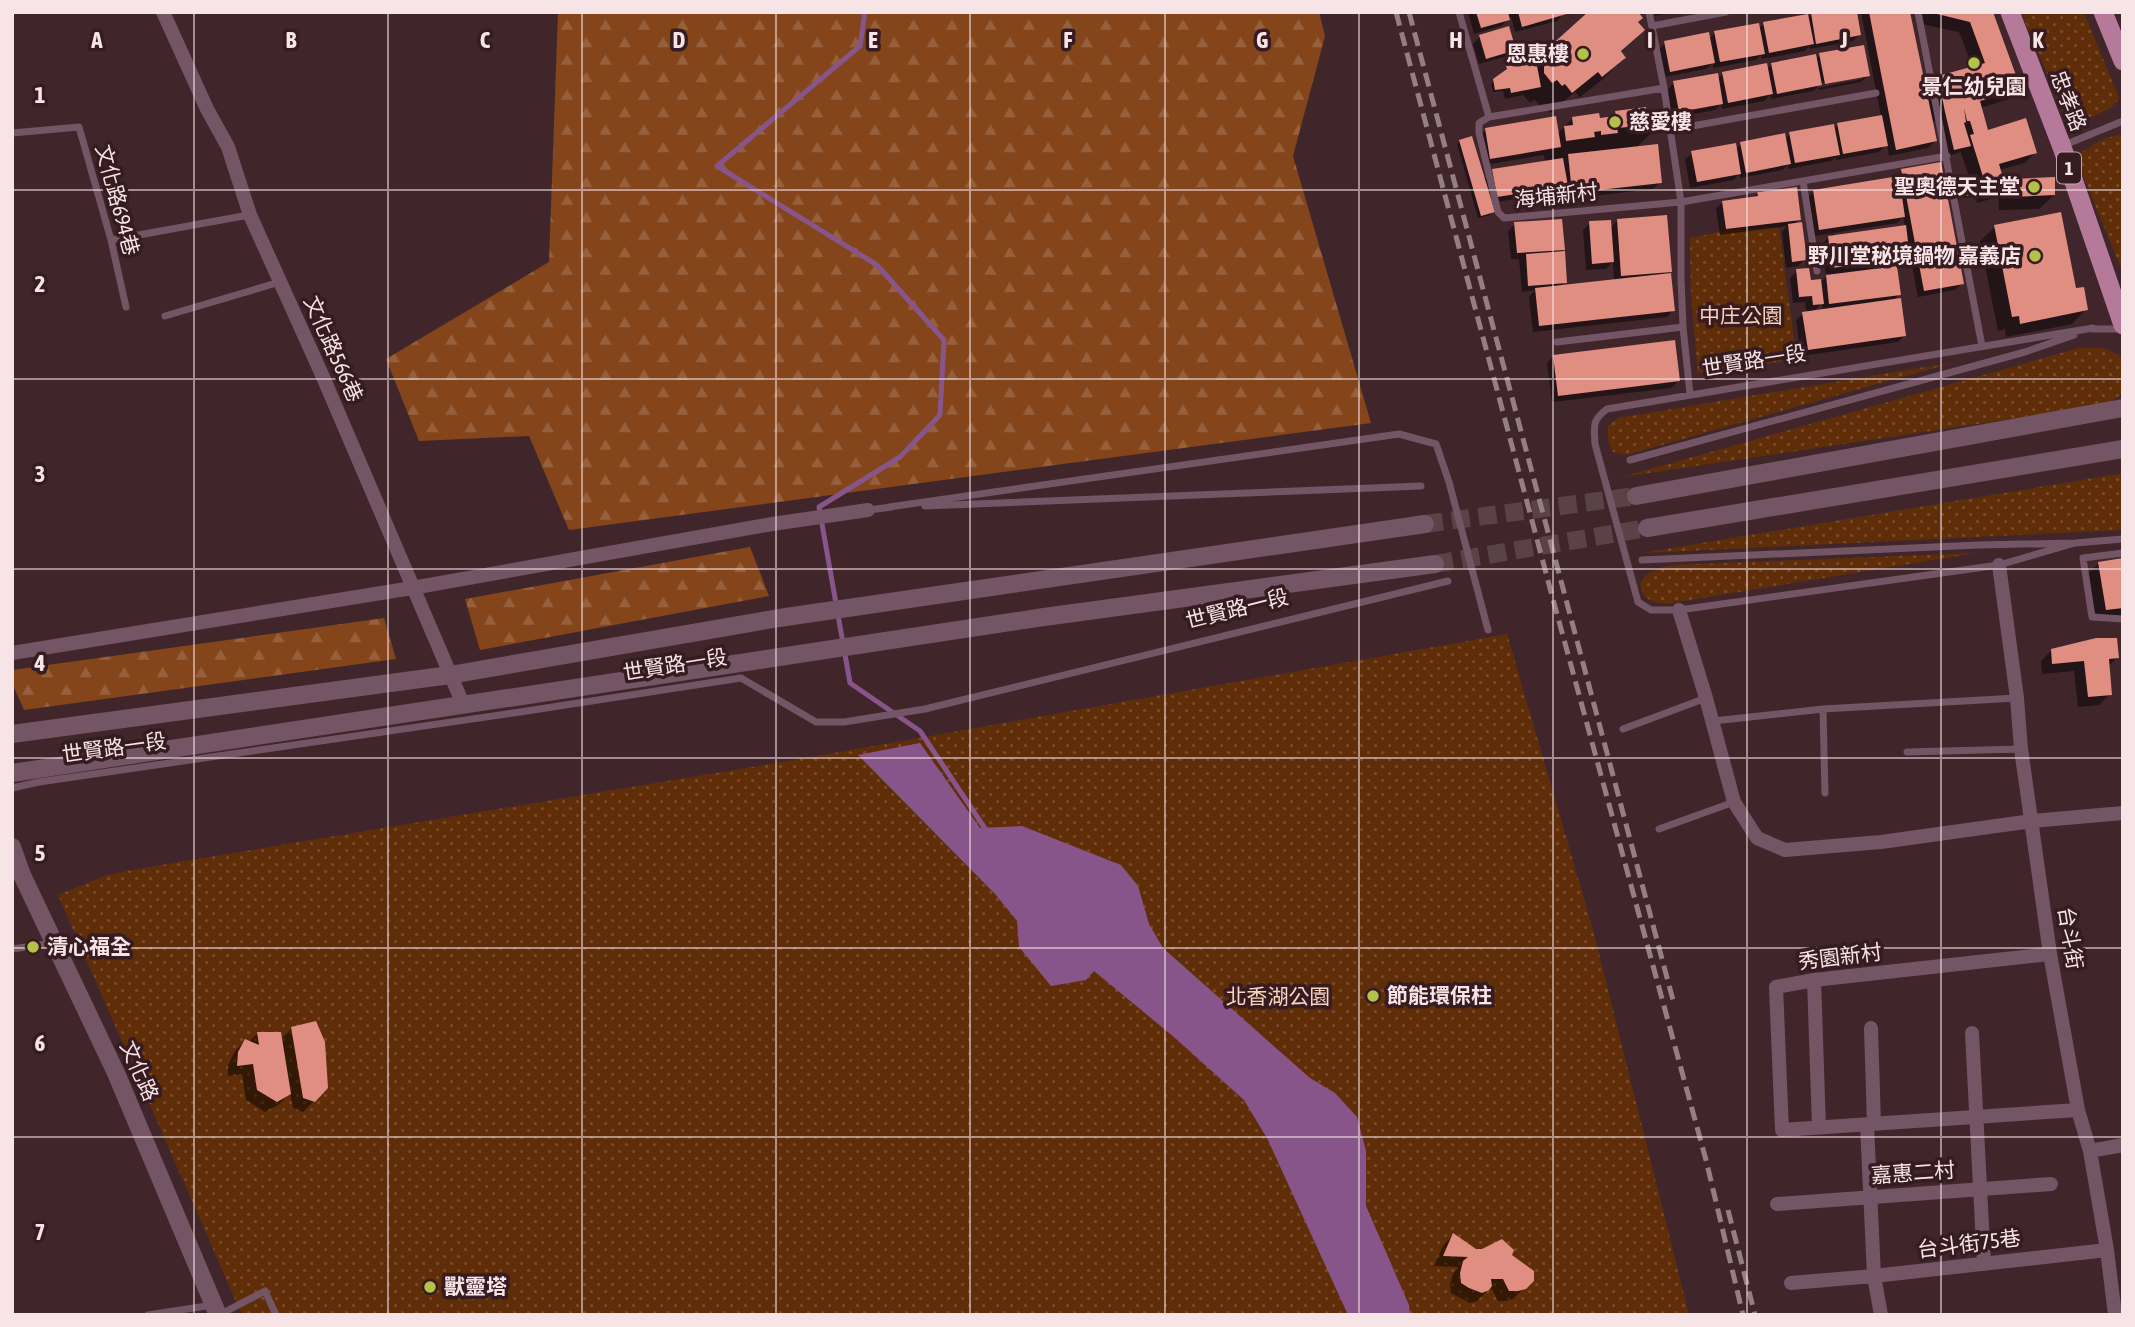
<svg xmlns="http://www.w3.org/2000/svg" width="2135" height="1327" viewBox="0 0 2135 1327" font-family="'Asap Condensed','Noto Sans TC',sans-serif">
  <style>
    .grass { fill: url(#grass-dots) }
    .forest { fill: url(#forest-firs) }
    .water { fill: #88558b }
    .shadow { fill: #0007; fill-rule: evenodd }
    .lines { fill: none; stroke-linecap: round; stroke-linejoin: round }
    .stream { stroke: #88558b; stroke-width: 5 }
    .building { fill: #e08e82 }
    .tertiary-tunnel { stroke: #5b4247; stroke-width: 18; stroke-dasharray: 18 9; stroke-linecap: butt }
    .service { stroke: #735565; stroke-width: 7 }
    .minor { stroke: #735565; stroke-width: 14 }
    .tertiary { stroke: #735565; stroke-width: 18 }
    .primary { stroke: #b5799a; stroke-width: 19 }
    .rail { stroke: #967f83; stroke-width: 5; stroke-dasharray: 14 7; stroke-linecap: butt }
    .grid { fill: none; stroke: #f7e4e7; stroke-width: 2; stroke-opacity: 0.55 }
    .poi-dot { fill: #b5c249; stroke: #361c21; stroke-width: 2.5 }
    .labels { text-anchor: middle; stroke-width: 7; stroke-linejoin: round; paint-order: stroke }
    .shield { fill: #361c21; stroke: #bda8ac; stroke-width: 2 }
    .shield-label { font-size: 19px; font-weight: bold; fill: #f7e4e7 }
    .poi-label { font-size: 21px; font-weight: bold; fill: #f7e4e7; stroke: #361c21; text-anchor: start }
    .street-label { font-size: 21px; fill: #f7e4e7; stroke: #361c21 }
    .park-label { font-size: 21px; fill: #fad3bd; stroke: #361c21 }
    .grid-label { font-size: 23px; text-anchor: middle; font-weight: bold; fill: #f7e4e7; stroke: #361c21; stroke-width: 7; stroke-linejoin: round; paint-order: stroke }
  </style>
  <defs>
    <pattern id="grass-dots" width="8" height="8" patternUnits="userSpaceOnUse" patternTransform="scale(1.75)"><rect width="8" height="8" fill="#602d09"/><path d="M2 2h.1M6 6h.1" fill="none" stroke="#784b2d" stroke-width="1.8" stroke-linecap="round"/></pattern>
    <pattern id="forest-firs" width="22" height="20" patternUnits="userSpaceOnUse" patternTransform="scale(1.75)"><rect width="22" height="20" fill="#84451b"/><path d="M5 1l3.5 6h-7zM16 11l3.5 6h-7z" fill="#96603c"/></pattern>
  </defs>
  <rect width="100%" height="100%" fill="#40262b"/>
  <path class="grass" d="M2021 12H2084L2119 98C2113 111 2081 123 2067 120Z
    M2123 134V273L2075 156 2103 139Z
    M1779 228 1797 360 1698 373 1691 297 1690 238 1729 230Z
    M2079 348H2104L2122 357 2123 393 2109 403 2085 408 1622 477Z
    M1955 362 1626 455 1613 452 1608 440V426L1618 418Z
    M2118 474H2123V530L1642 553Z
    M1976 553 1665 604 1653 602 1644 596 1640 584C1647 570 1659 568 1674 565Z
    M1507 634 1592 926 1689 1315H242L58 895 107 875 137 869 800 759Z"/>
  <path class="forest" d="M558 12H1319L1325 36 1293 156 1371 423 569 530 529 436 419 441 386 359 549 262Z
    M750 547 769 596 480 650 465 599Z
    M384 618 396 659 24 710 12 683V670Z"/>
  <path class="water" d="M920 743 980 828 1022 826 1121 865 1138 886 1149 924 1163 948 1310 1078 1335 1093 1357 1117 1366 1151V1206L1409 1305 1410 1315H1348L1268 1140 1244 1100 1175 1038 1094 971 1086 980 1051 986 1019 947 1017 921 996 895 858 755Z"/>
  <path class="shadow" d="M1468 12H1569L1563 14 1557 21 1515 32 1511 17 1501 26 1474 34Z
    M1590 12 1636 22 1643 30 1620 53 1624 57 1603 79 1580 97 1575 92 1550 113 1543 104 1540 106 1535 100 1530 103 1523 95 1505 99 1503 91 1493 92 1491 84 1514 61 1535 63Z
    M1654 12H1673L1655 16Z
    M1823 12H1855L1859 35 1853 41 1810 49 1809 46 1805 51 1762 59 1761 55 1756 60 1713 68V63L1706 69 1664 77 1659 49 1665 43 1709 39 1715 33 1758 29 1764 24 1807 19 1811 15Z
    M1861 12H1909L1925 92 1939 78 1973 68 1959 32 1921 24 1920 12H1991L2019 89 2009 99 1980 108 1987 132 2035 152 2025 163 1999 170 2005 189 2013 181 2054 195 2039 209 1999 210 1998 193 1994 198 1977 203 1976 197 1960 198 1956 184 1959 181 1970 180 1961 152 1948 156 1940 120 1931 122 1935 141 1928 148 1889 156 1887 144 1879 152 1836 160V157L1831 161 1788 169V165L1782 170 1740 178 1739 174 1733 180 1690 188 1685 160 1692 153 1735 150 1741 144 1784 140 1790 134 1833 129 1838 125 1881 117Z
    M1480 37 1514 49 1507 56 1479 64 1473 44Z
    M1820 55 1868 75 1861 82 1819 90 1818 88 1862 79V75L1816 84 1817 88 1813 91 1771 99 1770 95 1764 101 1722 109 1721 104 1715 110 1672 118 1667 90 1674 83 1717 80 1723 74 1767 70 1772 64 1815 60Z
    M1616 113 1646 118 1657 127 1636 148 1660 182 1653 189 1566 199 1564 187 1559 192 1490 203 1493 212 1490 215 1478 218 1457 144 1460 141 1483 180 1493 171 1545 162 1544 155 1484 165 1479 137 1486 130 1557 134 1572 119 1598 120 1610 119Z
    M1902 171 1962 283 1955 290 1918 297 1910 255 1902 264 1896 265 1899 294 1893 301 1904 336 1898 342 1801 356 1796 320 1803 314 1807 313 1805 302 1793 303 1790 278 1797 271 1809 282 1819 284 1830 273 1826 274 1822 244 1833 233 1813 236 1807 198 1814 191 1895 178ZM1903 217 1905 227 1834 236 1833 233 1897 223ZM1822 303 1823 311 1813 312Z
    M1758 193 1799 219 1793 225 1805 259 1798 266 1786 268 1782 232 1787 226 1720 235 1716 209 1723 202 1752 199Z
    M1666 217 1673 310 1667 317 1533 332 1529 297 1535 290 1522 292 1519 259H1511L1508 231 1515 224 1561 221 1565 282 1560 287 1614 281 1613 261 1606 269 1586 270 1583 230 1590 223 1610 228 1617 221Z
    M1995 227 2075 290 2086 309 2072 324 2006 337 2005 329 1998 331 1980 241Z
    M1554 356 1678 381 1671 388 1552 402 1547 363Z
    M2123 560V616L2095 620 2088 574 2099 563Z
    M2051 651 2117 657 2108 667 2110 694 2099 705 2078 707 2074 671 2042 674 2041 661Z
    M292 1028 314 1101 303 1112 293 1108 290 1093 278 1105 265 1112 246 1100 242 1074 228 1076V1065L235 1051 245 1041 249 1042 257 1034 280 1040Z
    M1453 1235 1476 1251 1509 1256 1532 1280 1513 1299 1506 1301H1498L1492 1289H1489L1477 1301 1470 1303 1451 1293 1450 1284 1453 1274 1459 1267 1434 1266 1443 1246Z"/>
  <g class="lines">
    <path class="stream" d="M865 12 860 46 717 166 877 265 944 340 940 415 900 457 819 507 850 683 920 731 988 833"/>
  </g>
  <path class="building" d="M1476 12H1508L1510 20 1481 28Z
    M1518 12H1570V13L1522 27Z
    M1588 12H1638L1643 18 1638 22 1645 30 1621 51 1626 58 1624 59 1602 77 1598 72 1572 93 1565 84 1562 86 1557 80 1552 83 1544 73V65L1537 58Z
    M1857 12 1861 35 1816 44 1811 13Z
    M1869 12H1910L1937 141 1896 150Z
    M1929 12H1993L2021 89 1980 101 1988 130 2026 118 2037 153 1999 164 2006 188 1988 193 1970 135 1974 134 1970 121H1967L1964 108 1966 122 1964 123 1971 146 1954 150 1945 112 1938 76 1985 63 1970 22Z
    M1808 14 1814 44 1769 53 1763 22Z
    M1759 23 1765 54 1720 62 1714 31Z
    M1509 26 1516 50 1486 59 1479 35Z
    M1709 32 1715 63 1670 72 1664 41Z
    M1864 45 1870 76 1825 84 1819 53Z
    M1816 54 1822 85 1777 94 1771 63Z
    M1535 55 1541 87 1511 93 1510 88 1495 90 1493 79 1507 69 1506 66 1514 65 1513 59Z
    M1767 63 1773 94 1728 103 1722 72Z
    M1718 73 1723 104 1679 112 1673 81Z
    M1646 107 1647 116 1658 114 1659 127 1630 131 1629 127 1617 128 1618 133 1601 135V131L1594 132 1595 137 1566 141 1564 126 1573 125 1572 117 1599 113 1600 118 1616 116 1615 111Z
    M1882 115 1888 146 1843 154 1837 123Z
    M1556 116 1561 147 1490 159 1485 128Z
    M1834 124 1840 155 1795 163 1789 132Z
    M1785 133 1791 164 1746 173 1740 142Z
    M1472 136 1495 212 1481 216 1459 140Z
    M1736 143 1741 174 1697 182 1691 151Z
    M1658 144 1662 183 1572 193 1568 154Z
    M1563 158 1568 186 1497 197 1492 169Z
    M1941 162 1964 284 1924 291 1901 169Z
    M1899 176 1905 217 1819 230 1813 190Z
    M2055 177V195L2013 197 2012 179Z
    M1974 178 1978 195 1962 196 1958 179Z
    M1797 187 1801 220 1726 229 1722 201 1758 196 1757 192Z
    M2061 212 2076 288 2084 287 2088 310 2020 324 2019 316 2012 317 1994 225Z
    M1667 215 1672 272 1621 276 1617 219Z
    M1562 219 1565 250 1517 253 1514 222Z
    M1611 220 1614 262 1592 264 1589 221Z
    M1802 222 1807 260 1792 262 1788 224Z
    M1906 225 1910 258 1832 268 1828 236Z
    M1565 251 1567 283 1528 286 1526 254Z
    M1897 266 1901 295 1829 304 1826 275Z
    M1809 268 1811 280 1821 279 1824 304 1813 305 1812 296 1799 297 1796 269Z
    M1671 273 1675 311 1539 326 1535 288Z
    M1901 298 1906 336 1808 350 1802 312Z
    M1675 340 1680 381 1558 396 1553 355Z
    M2123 558V608L2106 610 2098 562Z
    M2096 638H2117L2119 658 2109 659 2112 695 2088 697 2084 661 2052 664 2051 649Z
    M316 1021 325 1042 328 1088 315 1102 303 1098 291 1027Z
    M257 1032H281L291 1094 277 1102 257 1090 253 1064 237 1066 238 1052 245 1039 259 1045Z
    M1453 1233 1476 1249H1482L1502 1239 1514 1250 1512 1255 1534 1271V1281L1526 1289 1518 1291H1509L1503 1279H1491L1492 1286 1489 1290 1482 1293 1469 1288 1461 1283 1460 1273 1463 1261 1468 1257 1443 1256Z"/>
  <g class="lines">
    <path class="tertiary-tunnel" d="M1425 524 1636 496
      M1435 564 1647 528"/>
    <path class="service" d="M1459 12 1489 117 1664 88
      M1649 12 1664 88 1681 202V278L1683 327 1690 394
      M1918 12 1982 346
      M1652 26 1726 12
      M1489 117 1479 123V133L1498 212 1504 218 1681 202 1947 156
      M1670 130 1876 93
      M12 133 79 127 111 240 126 307
      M2062 146 2123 121
      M1803 181 1817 271
      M111 240 249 215
      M165 316 280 282
      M2092 329H2122
      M1557 342 1683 327
      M1630 460 2025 352 2074 335
      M925 506 1421 486
      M889 507 1399 434 1436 444 1449 482 1488 630
      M868 510 892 507
      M2075 543 1999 565 1679 610H1651L1638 602 1595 444C1594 426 1592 420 1607 409L2093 328
      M2123 553 2083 558 2092 617 2123 619
      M1642 560 1978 545 2075 543 2123 539
      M1823 709 1825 793
      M1713 721 1823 709 2017 698
      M1623 729 1706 698
      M1907 752 2021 749
      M12 788 39 782 520 712 741 678 816 722H844L925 709 1448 581
      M1659 829 1734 802
      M12 949 53 943
      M148 1315 213 1305
      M219 1315 265 1291 276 1315"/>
    <path class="minor" d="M163 12 207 109 228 147 250 215 323 377 463 704
      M1999 565 2017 698 2021 749 2050 954 2078 1110 2090 1151 2107 1250 2115 1315
      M1679 610 1706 698 1734 802 1757 838 1785 850 1881 842 2032 821 2123 813
      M12 653 412 588 772 524 868 510
      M2050 954 1814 980 1776 987 1782 1130 2078 1110
      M1814 980 1819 1127
      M1871 1028 1874 1124
      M1972 1033 1984 1264
      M2090 1151 2123 1145
      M1777 1204 2051 1184
      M1791 1283 1874 1276 1867 1125
      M1881 1315 1874 1276 2107 1250"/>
    <path class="tertiary" d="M1636 496 2123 408
      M1647 528 2123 449
      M12 734 450 675 779 618 1425 524
      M12 773 1044 617 1435 564
      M12 847 22 875 116 1073 218 1315"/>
    <path class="primary" d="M2010 12 2062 147 2123 325
      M2103 12 2123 61"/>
    <path class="rail" d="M1396 12 1554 603 1706 1160 1743 1315
      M1409 12 1673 1000
      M1728 1210 1755 1315"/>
  </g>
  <path class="grid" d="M194 12V1315M388 12V1315M582 12V1315M776 12V1315M970 12V1315M1165 12V1315M1359 12V1315M1553 12V1315M1747 12V1315M1941 12V1315M12 190H2123M12 379H2123M12 569H2123M12 758H2123M12 948H2123M12 1137H2123"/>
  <g class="poi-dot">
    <circle cx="1583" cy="54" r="7"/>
    <circle cx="1974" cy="63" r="7"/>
    <circle cx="1615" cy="122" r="7"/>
    <circle cx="2034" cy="187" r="7"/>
    <circle cx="2035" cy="256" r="7"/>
    <circle cx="33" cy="947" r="7"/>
    <circle cx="1373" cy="996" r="7"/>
    <circle cx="430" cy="1287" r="7"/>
  </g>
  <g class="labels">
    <rect class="shield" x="2057" y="152.5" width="24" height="31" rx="5"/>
    <g class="shield-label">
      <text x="2069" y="175">1</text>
    </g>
    <g class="poi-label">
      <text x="1569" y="61" text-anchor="end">恩惠樓</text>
      <text x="1974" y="94" text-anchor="middle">景仁幼兒園</text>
      <text x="1629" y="129">慈愛樓</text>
      <text x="2020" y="194" text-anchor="end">聖奧德天主堂</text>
      <text x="2021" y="263" text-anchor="end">野川堂秘境鍋物 嘉義店</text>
      <text x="47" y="954">清心福全</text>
      <text x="1387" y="1003">節能環保柱</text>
      <text x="444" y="1294">獸靈塔</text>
    </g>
    <g class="street-label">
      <text transform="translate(2068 101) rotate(69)" y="7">忠孝路</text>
      <text transform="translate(1556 196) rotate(-6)" y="7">海埔新村</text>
      <text transform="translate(117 200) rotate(75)" y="7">文化路694巷</text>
      <text transform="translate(333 349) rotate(66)" y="7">文化路566巷</text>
      <text transform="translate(1754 361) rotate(-9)" y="7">世賢路一段</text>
      <text transform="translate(1237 609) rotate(-14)" y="7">世賢路一段</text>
      <text transform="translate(675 665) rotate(-9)" y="7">世賢路一段</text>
      <text transform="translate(114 748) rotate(-8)" y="7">世賢路一段</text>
      <text transform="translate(2070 938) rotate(81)" y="7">台斗街</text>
      <text transform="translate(1840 957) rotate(-7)" y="7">秀園新村</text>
      <text transform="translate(139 1071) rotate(66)" y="7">文化路</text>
      <text transform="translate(1913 1173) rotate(-4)" y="7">嘉惠二村</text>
      <text transform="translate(1969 1244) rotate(-7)" y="7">台斗街75巷</text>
    </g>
    <g class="park-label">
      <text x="1741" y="323">中庄公園</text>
      <text x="1278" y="1004">北香湖公園</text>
    </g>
  </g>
  <g class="grid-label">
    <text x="97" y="48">A</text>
    <text x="291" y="48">B</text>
    <text x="485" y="48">C</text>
    <text x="679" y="48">D</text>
    <text x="873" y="48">E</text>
    <text x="1068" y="48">F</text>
    <text x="1262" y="48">G</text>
    <text x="1456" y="48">H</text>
    <text x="1650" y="48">I</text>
    <text x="1844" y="48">J</text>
    <text x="2038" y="48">K</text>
    <text x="40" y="103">1</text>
    <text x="40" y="292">2</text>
    <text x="40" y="482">3</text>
    <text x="40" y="671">4</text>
    <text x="40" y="861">5</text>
    <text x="40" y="1051">6</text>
    <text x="40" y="1240">7</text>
  </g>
  <rect width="2135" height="1327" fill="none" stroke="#f7e4e7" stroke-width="28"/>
</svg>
